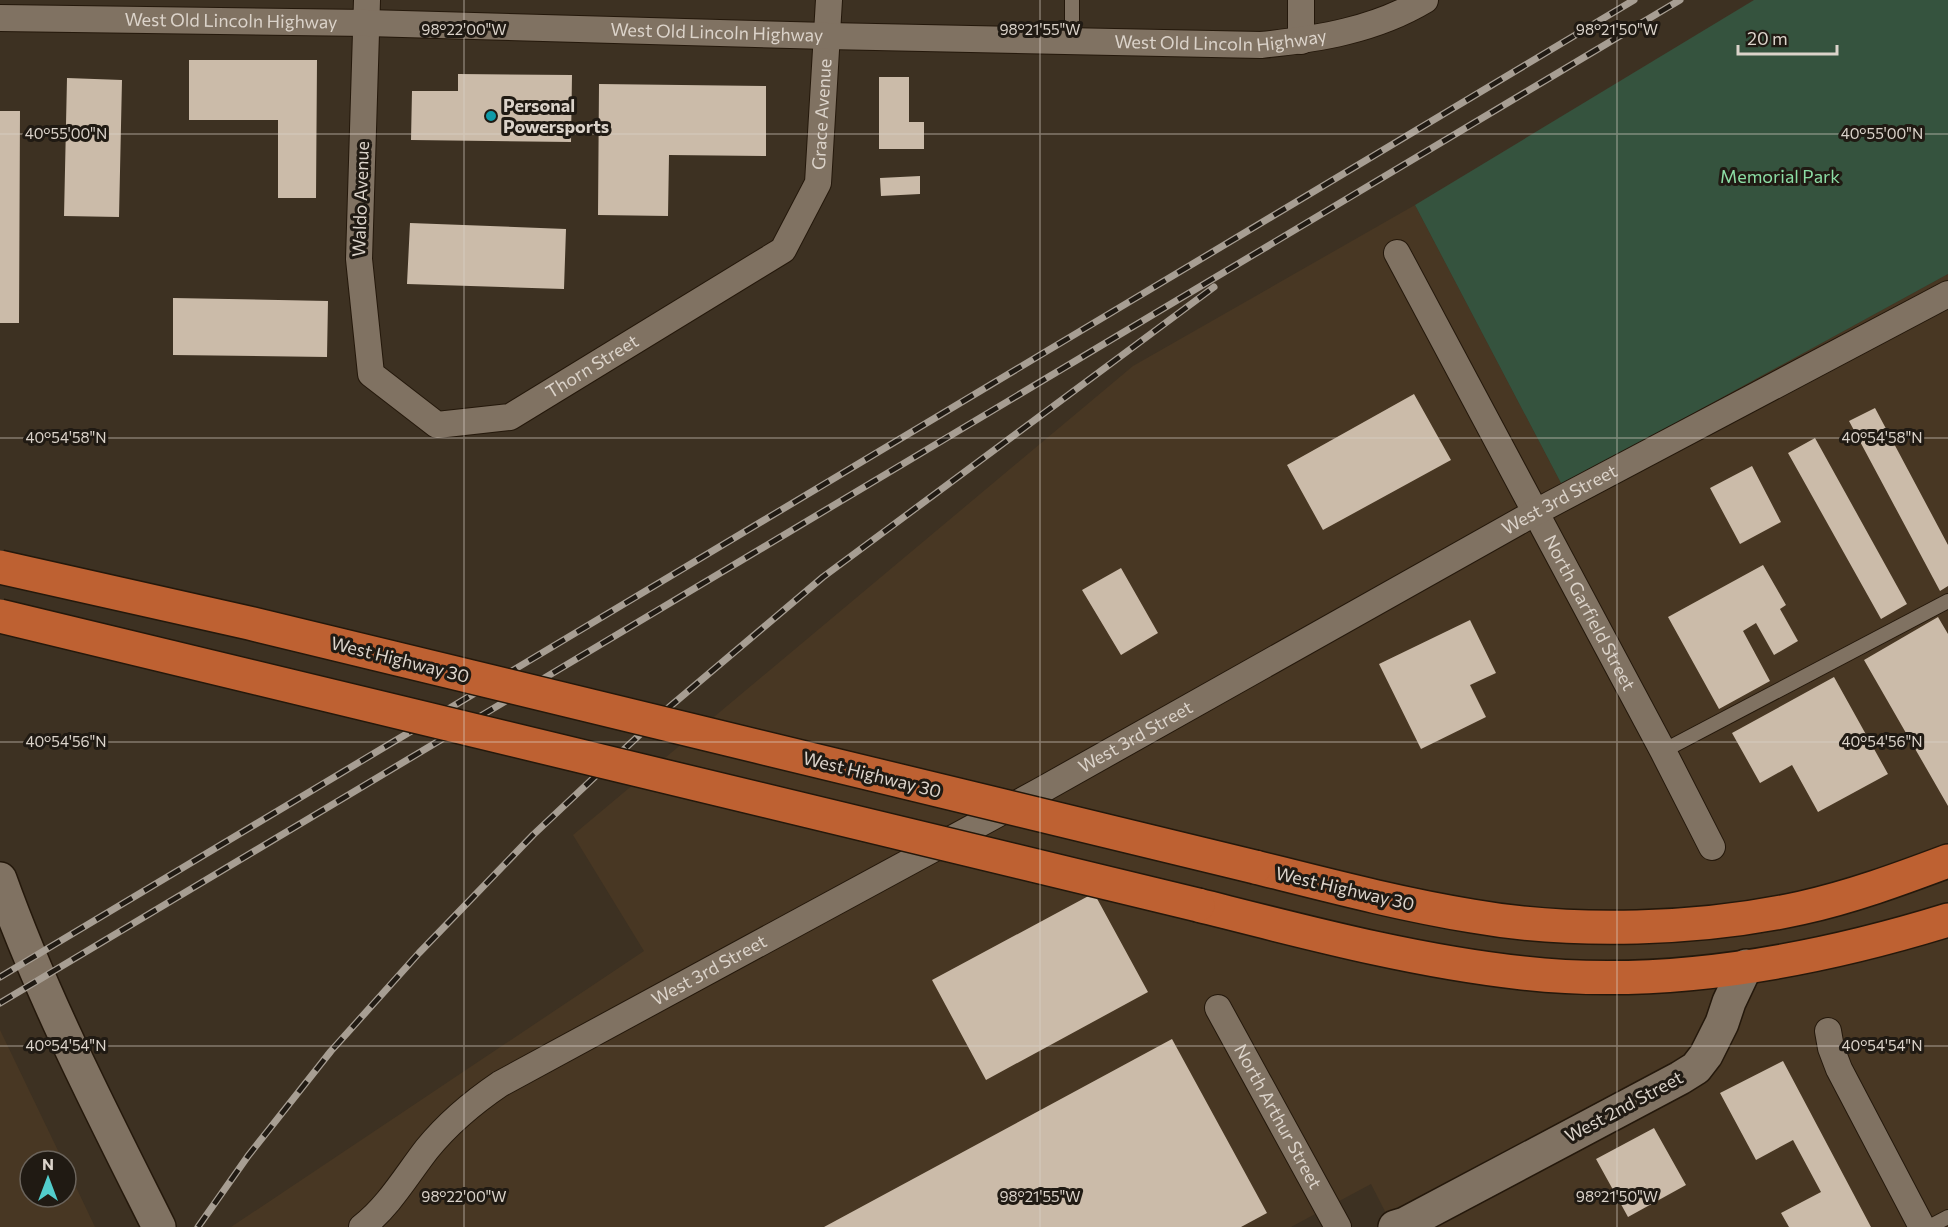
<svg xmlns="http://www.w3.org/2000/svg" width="1948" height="1227" viewBox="0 0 1948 1227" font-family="Commissioner,sans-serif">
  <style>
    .built { fill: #483723 }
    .green { fill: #35533e }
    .building { fill: #cbbba9 }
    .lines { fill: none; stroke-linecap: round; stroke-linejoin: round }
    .service-casing { stroke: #24180b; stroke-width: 16 }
    .minor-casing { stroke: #24180b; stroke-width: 28 }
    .tertiary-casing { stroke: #24180b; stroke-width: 36 }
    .trunk-casing { stroke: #24180b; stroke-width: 36 }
    .service { stroke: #807262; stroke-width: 14 }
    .minor { stroke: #807262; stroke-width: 26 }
    .tertiary { stroke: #807262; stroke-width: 33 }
    .trunk { stroke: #be6132; stroke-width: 33 }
    .rail-casing { stroke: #a79e93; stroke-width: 7 }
    .rail { stroke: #201a13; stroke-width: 4.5; stroke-dasharray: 14; stroke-linecap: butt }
    .trunk-bridge-casing { stroke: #24180b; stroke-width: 36; stroke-linecap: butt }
    .trunk-bridge { stroke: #be6132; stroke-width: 33 }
    .ticks { fill: none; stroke: #dbd3ca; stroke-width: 1.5; stroke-opacity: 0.45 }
    .culture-dot { fill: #0f9aa8; stroke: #201a13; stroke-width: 2 }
    .labels { text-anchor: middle; stroke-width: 6; stroke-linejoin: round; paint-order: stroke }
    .street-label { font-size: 18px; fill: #dbd3ca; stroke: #201a13 }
    .poi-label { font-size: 18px; font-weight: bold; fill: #dbd3ca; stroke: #201a13; text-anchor: start }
    .park-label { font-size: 18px; fill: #8cdea5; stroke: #201a13 }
    .ticks-label { font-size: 15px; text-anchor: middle; fill: #dbd3ca; stroke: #201a13; stroke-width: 6; stroke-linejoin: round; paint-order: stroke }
  </style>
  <rect width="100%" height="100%" fill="#3d3122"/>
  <path class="built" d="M1415 205 1562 485 1948 274V1227H1393L1371 1184 1291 1227H231L644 951 573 835 1133 366Z
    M0 1030 63 1161H30V1197H66V1166L95 1227H0Z"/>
  <path class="green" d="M1754 0H1948V274L1562 485 1415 205Z"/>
  <path class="building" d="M189 60H317L316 198H278V120H189Z
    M458 74 572 75 571 142 411 140 412 91H458Z
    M879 77H909V122H924V149H879Z
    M67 78 122 80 119 217 64 216Z
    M599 84 766 86V156L669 155 668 216 598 215Z
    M0 111H20L19 323H0Z
    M920 176V194L881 196 880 178Z
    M410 223 566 229 564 289 407 284Z
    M173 298 328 301 327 357 173 355Z
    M1414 394 1451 460 1323 530 1287 465Z
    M1875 408 1948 545V586L1940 591 1849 421Z
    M1815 438 1907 604 1881 619 1788 453Z
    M1752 466 1781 522 1740 544 1710 488Z
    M1763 565 1786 605 1780 609 1798 641 1774 655 1756 623 1743 631 1770 681 1719 709 1668 617Z
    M1121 568 1158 633 1121 655 1082 590Z
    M1938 617 1948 634V806L1864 660Z
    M1470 620 1496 673 1470 685 1486 717 1421 749 1379 664Z
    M1834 677 1888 774 1818 812 1792 765 1760 783 1732 733Z
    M1094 893 1148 992 986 1080 932 980Z
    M1172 1039 1267 1213 1241 1227H824Z
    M1783 1061 1871 1227H1789L1781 1213 1821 1192 1793 1140 1756 1160 1720 1093Z
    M1654 1128 1686 1185 1628 1217 1596 1159Z"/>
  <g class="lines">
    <g class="service-casing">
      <path id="service" d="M1072 41V0
        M1663 751 1948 601
        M1929 1227 1948 1217"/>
    </g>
    <g class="minor-casing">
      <g id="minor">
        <path id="s1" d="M367 0 359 259 371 374 437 425 510 417 783 250 818 183 829 0"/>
        <path d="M1301 0V41"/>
        <path id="s2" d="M0 18 367 23 828 36 1261 45C1318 39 1375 30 1425 0"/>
        <path id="s3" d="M1397 253 1663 751 1712 847"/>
        <path id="s4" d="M1218 1008 1338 1227"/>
        <path d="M1828 1031 1831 1048 1839 1069 1922 1227"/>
        <path id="s5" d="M362 1227C389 1206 406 1176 427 1149 449 1122 472 1103 500 1084L1040 791 1536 512 1948 294"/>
      </g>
    </g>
    <g class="tertiary-casing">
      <path id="tertiary" d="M0 879C43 999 102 1113 159 1227
        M1395 1227 1405 1224 1680 1078 1696 1068 1706 1055 1722 1023 1729 1002 1746 966"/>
    </g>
    <g class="trunk-casing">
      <path id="trunk" d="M1255 867C1327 885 1399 904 1472 916 1574 934 1701 930 1801 908 1851 897 1900 879 1948 861
        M1198 905C1305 932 1413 961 1523 973 1665 989 1812 962 1948 920"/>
    </g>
    <use href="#service" class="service"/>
    <use href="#minor" class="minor"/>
    <use href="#tertiary" class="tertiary"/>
    <use href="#trunk" class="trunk"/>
    <g class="rail-casing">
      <path id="rail" d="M0 977 1634 0
        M0 1003 1680 0
        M198 1227 248 1156 331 1051 419 953 533 835 667 709 823 577 1214 287"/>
    </g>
    <use href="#rail" class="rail"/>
    <g class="trunk-bridge-casing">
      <path id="trunk-bridge" d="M0 567 249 623 1255 867
        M0 616 1198 905"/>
    </g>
    <use href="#trunk-bridge" class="trunk-bridge"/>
  </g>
  <path class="ticks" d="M464 0V1227M1040 0V1227M1617 0V1227M0 134H1948M0 438H1948M0 742H1948M0 1046H1948"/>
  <circle class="culture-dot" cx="491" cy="116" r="6"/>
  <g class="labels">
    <g class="street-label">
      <text dy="6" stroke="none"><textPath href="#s2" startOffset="231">West Old Lincoln Highway</textPath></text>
      <text dy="6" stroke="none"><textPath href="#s2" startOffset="717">West Old Lincoln Highway</textPath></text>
      <text dy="6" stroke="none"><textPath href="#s2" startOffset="1221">West Old Lincoln Highway</textPath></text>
      <text dy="6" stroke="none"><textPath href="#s1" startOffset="996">Grace Avenue</textPath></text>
      <text transform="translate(361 199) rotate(-88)" y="6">Waldo Avenue</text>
      <text dy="6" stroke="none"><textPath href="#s1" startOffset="628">Thorn Street</textPath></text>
      <text dy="6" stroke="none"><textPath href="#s5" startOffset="1410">West 3rd Street</textPath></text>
      <text dy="6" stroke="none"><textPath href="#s3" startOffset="408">North Garfield Street</textPath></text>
      <text transform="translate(400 660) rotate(14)" y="6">West Highway 30</text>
      <text dy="6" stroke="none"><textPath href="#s5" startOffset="924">West 3rd Street</textPath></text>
      <text transform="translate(872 775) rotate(14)" y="6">West Highway 30</text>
      <text transform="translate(1345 889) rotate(13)" y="6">West Highway 30</text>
      <text dy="6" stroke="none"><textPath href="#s5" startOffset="438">West 3rd Street</textPath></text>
      <text transform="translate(1624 1107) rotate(-28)" y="6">West 2nd Street</text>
      <text dy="6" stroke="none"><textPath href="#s4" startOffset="124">North Arthur Street</textPath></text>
    </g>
    <g class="poi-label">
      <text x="503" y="112">Personal<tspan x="503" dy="21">Powersports</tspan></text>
    </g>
    <g class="park-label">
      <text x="1780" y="183">Memorial Park</text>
    </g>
  </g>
  <g class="ticks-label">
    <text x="464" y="35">98°22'00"W</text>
    <text x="1040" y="35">98°21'55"W</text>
    <text x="1617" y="35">98°21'50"W</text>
    <text x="66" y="139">40°55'00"N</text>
    <text x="1882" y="139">40°55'00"N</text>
    <text x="66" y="443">40°54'58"N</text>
    <text x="1882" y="443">40°54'58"N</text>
    <text x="66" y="747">40°54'56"N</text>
    <text x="1882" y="747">40°54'56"N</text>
    <text x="66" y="1051">40°54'54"N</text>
    <text x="1882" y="1051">40°54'54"N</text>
    <text x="464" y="1202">98°22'00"W</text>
    <text x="1040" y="1202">98°21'55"W</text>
    <text x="1617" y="1202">98°21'50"W</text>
  </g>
  <g transform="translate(48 1179)"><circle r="28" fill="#201a13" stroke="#6b645c" stroke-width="1.5"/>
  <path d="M0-4.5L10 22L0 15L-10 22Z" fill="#52cdcc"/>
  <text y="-9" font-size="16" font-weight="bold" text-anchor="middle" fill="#dbd3ca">N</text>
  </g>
  <path d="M1738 45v9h99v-9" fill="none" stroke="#dbd3ca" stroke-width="3"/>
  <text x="1747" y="45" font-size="18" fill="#dbd3ca" stroke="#201a13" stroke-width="4.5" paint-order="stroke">20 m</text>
</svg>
